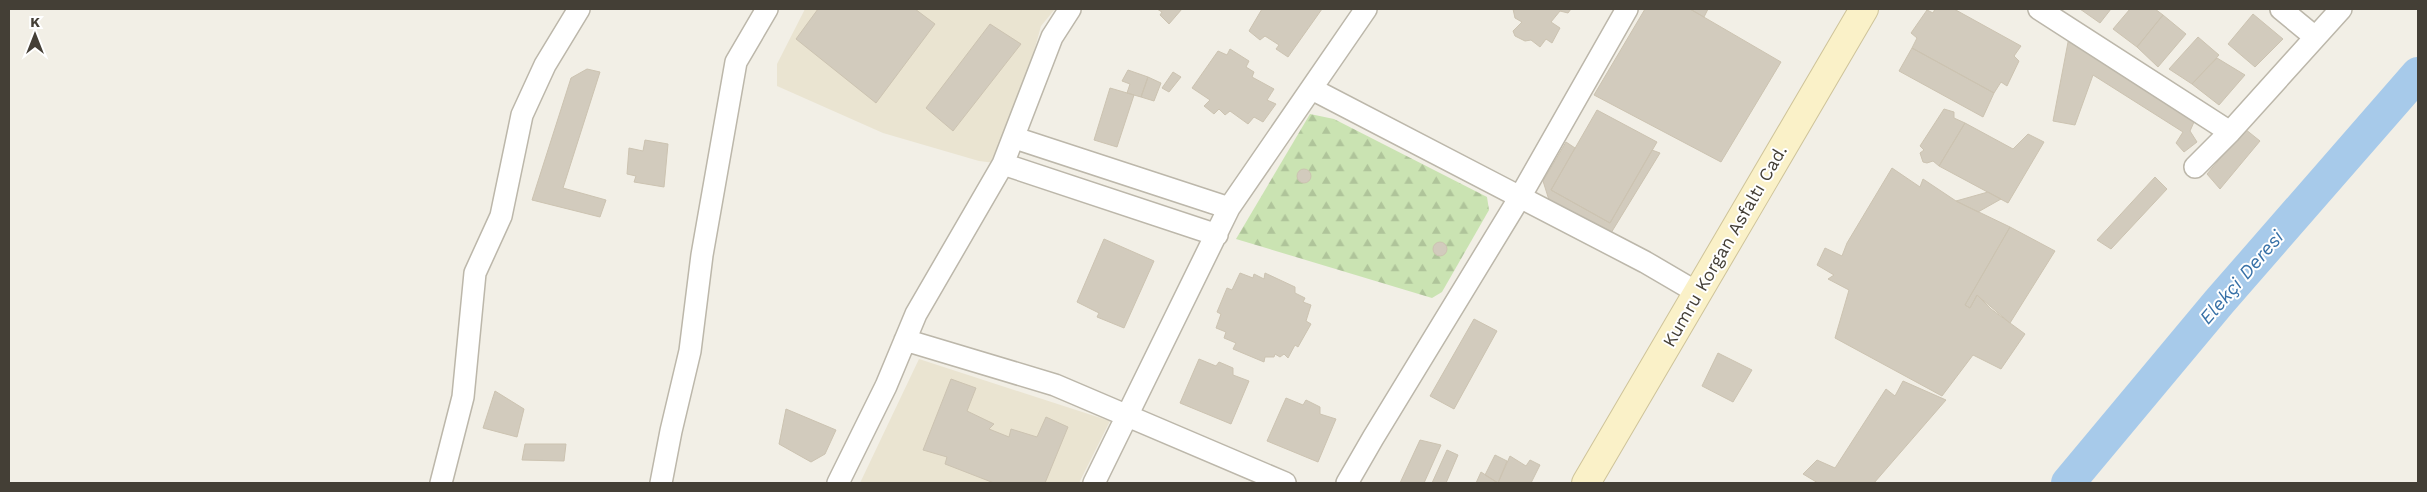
<svg xmlns="http://www.w3.org/2000/svg" width="2427" height="492" viewBox="0 0 2427 492" font-family="'Work Sans',sans-serif">
  <style>
    .education { fill: #eae4d1 }
    .forest { fill: url(#forest-firs) }
    .lines { fill: none; stroke-linecap: round; stroke-linejoin: round }
    .river { stroke: #a7caea; stroke-width: 34 }
    .building { fill: #d2cbbd; stroke: #ccc3b1 }
    .street-casing { stroke: #bcb7aa; stroke-width: 24 }
    .secondary-casing { stroke: #cec399; stroke-width: 30 }
    .street { stroke: #fff; stroke-width: 21 }
    .secondary { stroke: #faf1c8; stroke-width: 28 }
    .labels { text-anchor: middle; stroke-width: 4; stroke-linejoin: round; paint-order: stroke }
    .street-label { font-size: 18px; fill: #443f36; stroke: #fff }
    .water-label { font-size: 19px; font-style: italic; fill: #3871a7; stroke: #fff }
  </style>
  <defs>
    <pattern id="forest-firs" width="22" height="20" patternUnits="userSpaceOnUse" patternTransform="scale(1.25)"><rect width="22" height="20" fill="#cae3b2"/><path d="M5 1l3.5 6h-7zM16 11l3.5 6h-7z" fill="#afc49a"/></pattern>
  </defs>
  <rect width="100%" height="100%" fill="#f2efe6"/>
  <path class="education" d="M805 9H1055L1041 26 1003 164 979 161 883 133 777 86V64Z
    M919 359 1110 421 1079 483H860Z"/>
  <path class="forest" d="M1310 114 1334 119 1487 197 1489 210 1442 292 1432 298 1236 239Z"/>
  <g class="lines">
    <path class="river" d="M2068 483 2219 302 2418 74"/>
  </g>
  <path class="building" d="M818 9H915L935 24 876 103 796 39Z
    M1157 9H1182L1169 24 1160 15 1162 12Z
    M1262 9H1322L1288 57 1276 49 1279 45 1265 36 1260 40 1249 31Z
    M1513 9H1571L1568 13 1560 11 1551 22 1560 28 1552 43 1546 39 1540 47 1531 40 1525 41 1515 36 1513 31 1522 22 1515 18Z
    M1645 9H1690L1781 62 1721 162 1594 95Z
    M1690 9H1708L1704 17Z
    M1935 9H1954L2021 46 2014 56 2019 61 2007 86 2001 82 1994 93 1912 48 1917 38 1911 33 1927 10 1933 13Z
    M2080 9H2111L2100 23Z
    M2130 9H2155L2163 15 2137 47 2113 29Z
    M2253 14 2283 39 2255 67 2228 44Z
    M2163 15 2186 34 2158 67 2137 47Z
    M990 24 1021 44 953 131 926 108Z
    M2069 37 2194 122 2190 131 2197 142 2184 152 2176 143 2183 132 2093 75 2075 125 2053 121Z
    M2198 37 2219 55 2192 84 2169 69Z
    M1912 48 1994 93 1983 117 1899 71Z
    M1230 49 1249 61 1246 67 1254 72 1252 77 1274 89 1267 100 1276 104 1263 122 1254 117 1248 124 1230 111 1225 115 1219 109 1214 114 1204 106 1210 100 1192 88 1218 51 1227 55Z
    M2217 58 2245 75 2219 105 2192 84Z
    M587 69 600 72 563 188 606 200 600 217 532 200 571 78Z
    M1128 70 1148 77 1141 97 1127 93 1130 84 1122 81Z
    M1173 72 1181 77 1169 92 1162 88Z
    M1148 77 1161 83 1154 101 1141 97Z
    M1110 88 1134 95 1117 147 1094 140Z
    M1944 109 1954 112V118L1965 123 1939 166 1933 161 1927 163 1923 162 1920 153 1924 150 1920 146Z
    M1597 110 1657 142 1610 223 1551 190Z
    M1965 123 2013 149 2028 134 2044 142 2008 203 1939 166Z
    M2245 129 2260 141 2220 189 2207 174Z
    M645 140 668 144 664 187 634 182 636 176 627 174 629 148 643 151Z
    M1566 142 1575 148 1551 190 1610 223 1652 150 1660 153 1611 233 1549 200 1543 181Z
    M1892 168 1920 187 1923 179 1956 201 2010 227 1965 305 1970 308 1977 295 1991 309 2025 334 2001 369 1973 355 1942 396 1835 338 1849 290 1828 279 1834 275 1817 265 1825 248 1842 256 1847 243Z
    M1297 176a7 7 0 1 1 14 0a7 7 0 1 1-14 0Z
    M2155 177 2167 189 2111 249 2097 240Z
    M1988 192 2001 199 1978 212 1956 201Z
    M2010 227 2055 251 2010 323 1977 295 1970 308 1965 305Z
    M1104 239 1154 261 1124 328 1097 317 1099 313 1077 302Z
    M1433 249a7 7 0 1 1 14 0a7 7 0 1 1-14 0Z
    M1240 273 1253 278 1254 274 1264 279 1265 273 1295 287V293L1305 298 1303 302 1311 305 1306 321 1311 324 1298 347 1295 345 1288 358 1284 354 1280 357 1275 354 1274 357H1265L1264 362 1233 349 1236 343 1224 338 1226 332 1216 328 1221 314 1217 312 1227 288 1232 290Z
    M1474 319 1497 331 1454 409 1430 396Z
    M1718 353 1752 370 1733 402 1702 386Z
    M1199 359 1216 366 1219 362 1233 368V375L1249 381 1231 424 1180 403Z
    M951 379 976 388 967 411 994 424 989 429 1009 437 1011 429 1037 437 1046 417 1068 427 1045 483H994L945 464 947 457 923 450Z
    M1903 381 1946 400 1874 483H1818L1803 474 1817 460 1835 468 1886 389 1895 396Z
    M495 391 524 409 517 437 483 428Z
    M1286 398 1303 405 1306 400 1320 407V414L1336 419 1318 462 1267 441Z
    M786 409 836 430 825 454 811 462 779 444Z
    M1420 440 1441 445 1424 483H1400Z
    M525 444H566L564 461 522 460Z
    M1447 450 1458 455 1446 483H1432Z
    M1495 455 1507 461 1498 483 1485 475Z
    M1510 456 1526 466 1530 460 1540 465 1531 483H1498Z
    M1481 472 1498 483H1499H1476Z"/>
  <g class="lines">
    <g class="street-casing">
      <path id="street" d="M2039 9 2230 132
        M2281 9 2315 37
        M1312 89 1645 262 1698 293
        M1015 138 1229 208
        M1003 164 1217 235
        M2195 167 2230 132 2341 9
        M905 340 1055 385 1285 483
        M441 483 463 397 475 273 501 216 522 115 545 65 579 9
        M661 483 671 431 690 351 702 255 736 62 767 9
        M838 483 886 386 916 314 1003 164 1052 37 1070 9
        M1094 483 1229 208 1366 9
        M1347 483 1373 438 1520 197 1627 9"/>
    </g>
    <g class="secondary-casing">
      <path id="secondary" d="M1586 483 1864 9"/>
    </g>
    <use href="#street" class="street"/>
    <use href="#secondary" class="secondary"/>
  </g>
  <g class="labels">
    <g class="street-label">
      <text transform="translate(1725 246) rotate(-60)" y="6">Kumru Korgan Asfaltı Cad.</text>
    </g>
    <g class="water-label">
      <text transform="translate(2241 277) rotate(-49)" y="7">Elekçi Deresi</text>
    </g>
  </g>
  <rect width="2427" height="492" fill="none" stroke="#443f36" stroke-width="20"/>
  <g transform="translate(35 35)" stroke="#ffffff" stroke-width="4" paint-order="stroke">
  <path d="M0-4L9 19L0 12L-9 19Z" fill="#443f36"/>
  <text y="-8" font-size="14" font-weight="bold" text-anchor="middle" fill="#443f36">K</text>
  </g>
</svg>
